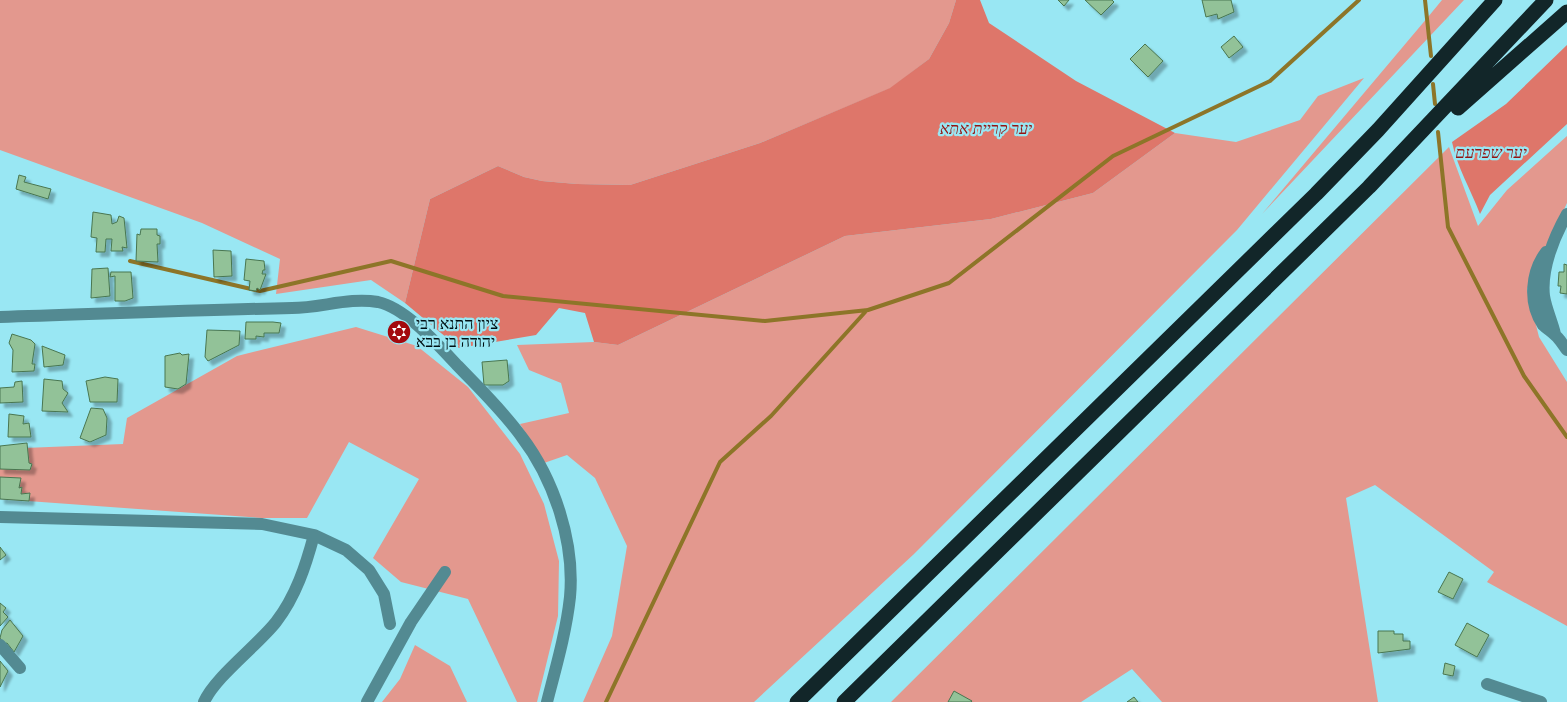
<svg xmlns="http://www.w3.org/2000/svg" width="1567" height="702" viewBox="0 0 1567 702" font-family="'Times New Roman',Heebo,serif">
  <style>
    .green { fill: #e3988e }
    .forest { fill: #de766a }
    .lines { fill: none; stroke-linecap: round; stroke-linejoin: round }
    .stream { stroke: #8d7528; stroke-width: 4 }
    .building { fill: #92c298; stroke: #497650; filter: url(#shadow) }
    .minor { stroke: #538a92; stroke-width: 12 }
    .highway { stroke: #122629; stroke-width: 15 }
    .labels { text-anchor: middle; stroke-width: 4.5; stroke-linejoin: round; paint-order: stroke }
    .park-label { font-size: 16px; font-style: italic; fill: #941412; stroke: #99e7f3 }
    .poi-label { font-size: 16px; fill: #000f12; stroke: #99e7f3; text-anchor: start }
  </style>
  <defs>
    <filter id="shadow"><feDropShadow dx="4.5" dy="4.5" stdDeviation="1" flood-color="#0004"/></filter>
  </defs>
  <rect width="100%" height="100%" fill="#99e7f3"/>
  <path class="green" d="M0 0H956L949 23 929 59 891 88 760 143 630 185 577 184 542 181 524 177 498 166 430 199 405 303 371 280 276 294 280 259 202 223 0 150Z
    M1442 0H1464L1262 214 1428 17Z
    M1364 78 1237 230 914 554 754 702H583L612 636 627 546 595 478 567 455 544 463 520 424 569 413 561 383 529 370 517 345 594 342 618 345 845 236 991 219 1093 193 1175 133 1236 142 1300 120 1318 96Z
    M1567 136V203L1527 289 1539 337 1567 382V626L1487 582 1494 572 1375 485 1346 498 1378 702H1162L1132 669 1081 702H891L1449 147 1478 226 1507 190Z
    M356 327 417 346 468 387 520 454 544 504 559 561 558 616 537 702H517L468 599 401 582 373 558 419 479 349 442 307 518H262L0 499V449L123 444 127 418 237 356Z
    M415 645 450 666 467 702H382L400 679Z"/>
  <path class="forest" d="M956 0H980L989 23 1076 81 1175 133 1093 193 991 219 845 236 618 345 594 342 585 313 559 308 536 335 459 348 405 303 430 199 498 166 524 177 542 181 577 184 630 185 760 143 890 88 929 59 949 23Z
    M1567 45V124L1490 195 1480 214C1471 190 1457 167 1452 142L1506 104Z"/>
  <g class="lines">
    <path class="stream" d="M1425 0 1431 56
      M1433 84 1435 104
      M1438 132 1448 227 1524 376 1567 437
      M130 261 260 291 391 261 503 296 765 321 868 310 949 283 1113 156 1270 81 1359 0
      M606 702 720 462 771 416 867 310"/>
  </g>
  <path class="building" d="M1058 0H1069L1064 6Z
    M1085 0H1112L1114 2 1101 15Z
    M1202 0H1231L1234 12 1218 19 1217 14 1206 17Z
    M1234 36 1243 47 1229 58 1221 47Z
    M1145 44 1163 61 1148 77 1130 59Z
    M19 175 26 177 24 182 51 189 48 199 16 189Z
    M93 212 111 215 112 224 117 222 119 216 124 218 127 248 122 247 123 251H111L112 239H106L105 252H96L97 238 91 237Z
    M141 229H157V235L160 236V244H157L158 262 136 261 137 234 140 235Z
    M213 250 231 251 232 276 214 277Z
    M246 259 264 261 265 270H263L262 274H266L260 290 257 288 256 291 249 290 250 281 244 280Z
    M1564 264 1567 265V294L1560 293 1561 286H1558L1559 272H1564Z
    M108 268 110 296 91 298 92 269Z
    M111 272H131L133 298 125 301H115V276L110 277Z
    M246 322H273L281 323 279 333H264V337L256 336V339H245Z
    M207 330 240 331 239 345 208 361 205 357Z
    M12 334 31 340 35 344 32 364H35L34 371 12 372 13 350 9 343Z
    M42 346 65 355 63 365 44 367Z
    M180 353 182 355 189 354 186 384 178 389 165 387V356Z
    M507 360 509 381 503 385H484L482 362Z
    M105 377 118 379 117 402H90L86 381Z
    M44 379 62 381 63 389 68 393 62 403 68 412 42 411Z
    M22 381 23 402 0 403V388L14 387 15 382Z
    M91 408 103 409 107 418 106 435 90 442 80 438Z
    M9 414 24 416 23 424 29 423 31 437H8Z
    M27 443 29 463 32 464 30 470 0 469V446Z
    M0 477 21 478 19 488 22 487 21 494 30 493 29 501 0 499Z
    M0 547 6 555 0 560Z
    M1449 572 1463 579 1453 599 1438 592Z
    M0 603 6 608 3 612 8 617 0 626Z
    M10 620 23 636 14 652 7 643 4 644 0 638 2 630Z
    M1467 623 1489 635 1477 657 1455 645Z
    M1378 631H1394V634H1403V641H1410V649L1378 653Z
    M0 661 8 671 0 687Z
    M1445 663 1455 666 1453 676 1443 674Z
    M954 691 972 701 971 702H948Z
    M1134 697 1138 702H1127Z"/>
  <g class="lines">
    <path class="minor" d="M1546 252C1531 272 1528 303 1543 325 1547 329 1551 331 1555 335 1560 339 1563 345 1567 350
      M0 317C97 314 195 310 292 308 321 308 349 297 378 302 406 308 438 345 458 366 479 388 503 411 521 436 554 479 575 542 570 597 566 633 556 667 547 702
      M1555 334C1552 321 1546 309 1544 296 1541 269 1554 237 1567 214
      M0 517 262 524 314 535 346 550 369 570 384 594 390 624
      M0 645 20 668
      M1487 684 1541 702
      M204 702C215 677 258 645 276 622 296 596 306 565 314 535
      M367 702 411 622 445 572"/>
    <path class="highway" d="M1458 108 1567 12
      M797 702 1316 194 1378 130 1495 0
      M844 702 1369 187 1546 0"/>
  </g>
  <defs>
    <g id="synagogue-disc" transform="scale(1.25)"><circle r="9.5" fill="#a3090d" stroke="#99e7f3"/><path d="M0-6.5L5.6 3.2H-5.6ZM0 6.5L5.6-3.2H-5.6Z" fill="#fff"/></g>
  </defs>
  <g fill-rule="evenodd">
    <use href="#synagogue-disc" x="399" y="332"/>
  </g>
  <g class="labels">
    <g class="park-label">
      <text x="986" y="134">יער קריית אתא</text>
      <text x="1491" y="158">יער שפרעם</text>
    </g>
    <g class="poi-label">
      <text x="416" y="329">ציון התנא רבי<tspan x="416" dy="18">יהודה בן בבא</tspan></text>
    </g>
  </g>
</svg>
